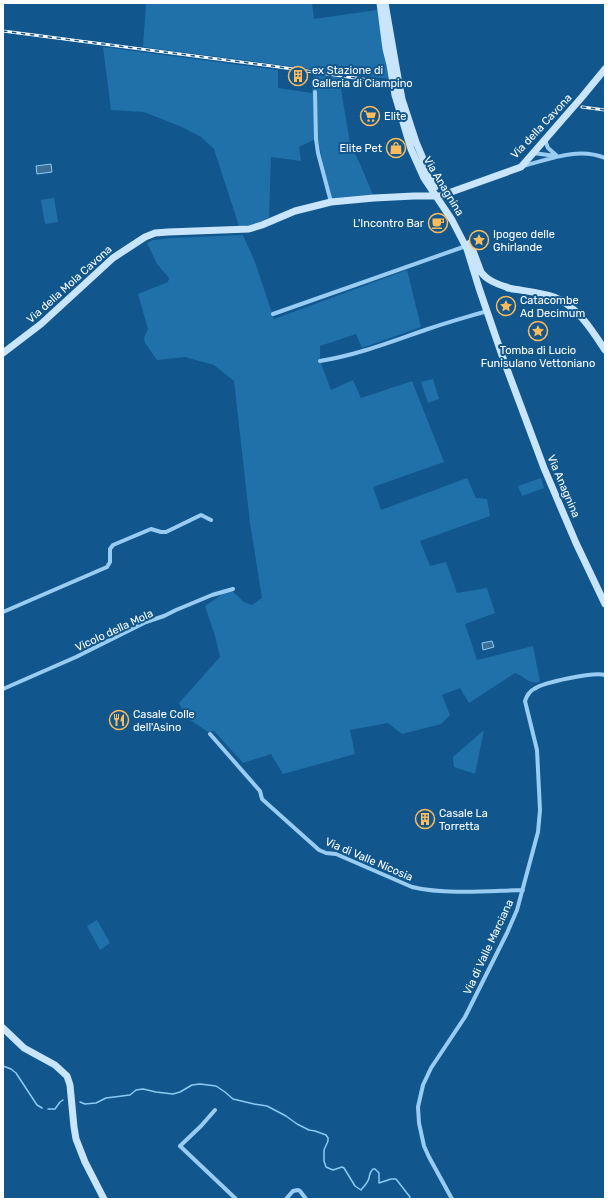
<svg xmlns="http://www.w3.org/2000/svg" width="608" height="1202" viewBox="0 0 608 1202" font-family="Rubik,sans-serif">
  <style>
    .green { fill: #2070aa }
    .water { fill: #3c6f96; stroke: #8acaf5 }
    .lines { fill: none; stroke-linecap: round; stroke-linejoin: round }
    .stream { stroke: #8acaf5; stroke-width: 1.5 }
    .street { stroke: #99ccf2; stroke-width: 4 }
    .secondary { stroke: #c8e5fc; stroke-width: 7 }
    .rail-casing { stroke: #fff; stroke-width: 3 }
    .rail { stroke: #11578d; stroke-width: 1.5; stroke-dasharray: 4.5; stroke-linecap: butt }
    .labels { text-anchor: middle; stroke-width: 4; stroke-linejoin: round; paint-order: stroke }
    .poi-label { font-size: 11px; fill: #fff; stroke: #11578d; text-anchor: start }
    .street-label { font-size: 11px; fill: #fff; stroke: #11578d }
  </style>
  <rect width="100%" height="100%" fill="#11578d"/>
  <path class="green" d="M146 3H312L314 19 377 10 389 79 143 47Z
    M103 47 278 70V88L312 93 314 75 339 78 350 143 360 164 373 195 332 200 321 155 318 138 299 147 301 161 271 157 269 217C258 224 252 225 239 226L214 149 201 137 182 127 144 112 111 110Z
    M54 198 58 222 45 224 41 200Z
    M243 235 255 262 274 319 407 270 421 327 362 348 356 334 320 346V361L331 390 353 380 361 398 412 381 444 462 373 487 381 510 467 478 476 498 487 499 490 516 420 541 430 566 446 562 457 593 487 588 495 613 465 624 477 660 533 646 540 682C528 685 525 676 515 673L469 703 460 688 442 695 450 715 441 724 402 734 388 723 350 730 355 754 283 774 271 754 243 763 214 731 208 732 186 717 179 703 220 657 215 636 205 606 224 593 232 591 244 602 252 605 262 598 250 523 234 381 214 365 185 357 157 360 145 343 144 338 148 329 138 294 168 282 169 278 157 264 147 243 153 240 171 238Z
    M433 379 439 399 428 403 421 382Z
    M541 478 544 488 522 496 518 486Z
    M484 730 475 774 454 767 453 757Z
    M97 920 110 943 100 950 87 926Z"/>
  <path class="water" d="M51 164 52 172 37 174 36 166Z
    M492 641 494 647 483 650 482 643Z"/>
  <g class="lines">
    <path class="stream" d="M3 1066 11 1069 16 1073 37 1105 42 1108
      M80 1102 85 1104 96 1103 106 1098 130 1095 136 1090 143 1089 156 1092 173 1094 180 1092 192 1085 200 1084 216 1086 225 1092 233 1099 254 1104 267 1106 286 1116 297 1124 309 1130 315 1131 326 1135 328 1138V1141L324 1150V1161L326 1167 333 1170 342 1167 344 1168 355 1186 361 1190C363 1187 368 1183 369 1178 370 1174 369 1173 373 1169H375L379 1173V1183L391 1179H396L410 1197 409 1199
      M48 1109H55L60 1102 63 1100"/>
    <path class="street" d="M315 92 316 139 318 153 331 202
      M545 140 548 148 556 155
      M533 153 556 156
      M523 166C550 159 578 147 605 158
      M273 314 466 246
      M320 361C358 355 393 341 428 329 448 322 467 317 487 311
      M3 612 107 567 110 562V549L113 545 151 529 161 532H166L201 515 211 520
      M3 689 76 657 146 622 164 616 176 610 212 595 233 589
      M210 734 260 791 262 799 319 850 326 853 336 854 412 887C447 895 487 891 523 890
      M215 1110 201 1126 180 1146 236 1199
      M286 1199 293 1191 298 1190 300 1191 306 1199
      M452 1199 429 1157 424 1146 419 1123 418 1107 423 1085 431 1068 465 1017 507 933 517 910 538 832 540 810 537 750 525 701C527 696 529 691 534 689 544 682 593 672 605 675"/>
    <path class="secondary" d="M380 3 386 49 390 65 395 95 411 149 424 178 452 220 467 249 479 288 504 361 544 468 576 543 605 604
      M385 3 398 78 402 99 416 142 435 187
      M470 243 481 272C488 282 501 285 512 289
      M508 288C523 291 539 292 554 297 577 306 592 330 605 350
      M3 353 41 324 113 258 145 237 155 233 168 232 249 229 262 225 295 211 331 202 374 198 414 196H440L521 167 582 97 605 69
      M3 1028 24 1048 55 1065 67 1076 70 1085 74 1127 76 1139 85 1162 104 1199"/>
    <g class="rail-casing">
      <path id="rail" d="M3 31 272 66 383 82
        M582 107 605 110"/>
    </g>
    <use href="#rail" class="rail"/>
  </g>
  <defs>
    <g id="building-ring" transform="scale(1)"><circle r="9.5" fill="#11578d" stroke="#ffba5a" stroke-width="1.5"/><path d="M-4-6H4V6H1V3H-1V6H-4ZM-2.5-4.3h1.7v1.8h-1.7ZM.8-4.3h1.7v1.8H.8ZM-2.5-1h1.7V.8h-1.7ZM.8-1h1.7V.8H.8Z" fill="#ffba5a"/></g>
    <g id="supermarket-ring" transform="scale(1)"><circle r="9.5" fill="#11578d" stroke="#ffba5a" stroke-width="1.5"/><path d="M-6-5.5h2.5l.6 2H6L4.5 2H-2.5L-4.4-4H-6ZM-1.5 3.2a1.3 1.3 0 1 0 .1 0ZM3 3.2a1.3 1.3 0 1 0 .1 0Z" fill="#ffba5a"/></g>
    <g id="shop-ring" transform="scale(1)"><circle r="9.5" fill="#11578d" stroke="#ffba5a" stroke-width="1.5"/><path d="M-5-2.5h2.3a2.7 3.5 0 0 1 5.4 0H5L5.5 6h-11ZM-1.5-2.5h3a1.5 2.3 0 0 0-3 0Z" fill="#ffba5a"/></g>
    <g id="cafe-ring" transform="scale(1)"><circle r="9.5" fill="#11578d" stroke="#ffba5a" stroke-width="1.5"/><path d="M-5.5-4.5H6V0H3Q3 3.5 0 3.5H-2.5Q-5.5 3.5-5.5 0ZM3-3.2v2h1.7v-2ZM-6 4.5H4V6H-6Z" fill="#ffba5a"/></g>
    <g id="sight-ring" transform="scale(1)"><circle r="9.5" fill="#11578d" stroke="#ffba5a" stroke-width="1.5"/><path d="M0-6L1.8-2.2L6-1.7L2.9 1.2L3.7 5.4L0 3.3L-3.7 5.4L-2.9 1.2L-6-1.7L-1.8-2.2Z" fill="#ffba5a"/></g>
    <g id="restaurant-ring" transform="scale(1)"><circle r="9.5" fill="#11578d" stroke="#ffba5a" stroke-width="1.5"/><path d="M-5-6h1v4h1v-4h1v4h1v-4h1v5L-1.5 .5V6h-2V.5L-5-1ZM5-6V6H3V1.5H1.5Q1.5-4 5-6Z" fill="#ffba5a"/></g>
  </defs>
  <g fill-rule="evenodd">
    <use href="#building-ring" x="298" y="76"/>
    <use href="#supermarket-ring" x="370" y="116"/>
    <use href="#shop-ring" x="396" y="148"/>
    <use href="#cafe-ring" x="438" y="223"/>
    <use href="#sight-ring" x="479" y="240"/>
    <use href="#sight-ring" x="506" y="306"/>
    <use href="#sight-ring" x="538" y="331"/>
    <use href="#restaurant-ring" x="119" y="720"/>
    <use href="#building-ring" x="425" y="819"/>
  </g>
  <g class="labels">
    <g class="poi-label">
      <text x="312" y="74">ex Stazione di<tspan x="312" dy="13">Galleria di Ciampino</tspan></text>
      <text x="384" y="120">Elite</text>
      <text x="382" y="152" text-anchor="end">Elite Pet</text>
      <text x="424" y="227" text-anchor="end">L'Incontro Bar</text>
      <text x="493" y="238">Ipogeo delle<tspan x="493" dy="13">Ghirlande</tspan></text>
      <text x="520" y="304">Catacombe<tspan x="520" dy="13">Ad Decimum</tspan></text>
      <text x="538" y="354" text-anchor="middle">Tomba di Lucio<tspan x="538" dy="13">Funisulano Vettoniano</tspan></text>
      <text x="133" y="718">Casale Colle<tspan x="133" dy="13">dell'Asino</tspan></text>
      <text x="439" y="817">Casale La<tspan x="439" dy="13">Torretta</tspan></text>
    </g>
    <g class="street-label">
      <text transform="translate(541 126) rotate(-47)" y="4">Via della Cavona</text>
      <text transform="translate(444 186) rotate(59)" y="4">Via Anagnina</text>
      <text transform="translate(69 284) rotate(-42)" y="4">Via della Mola Cavona</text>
      <text transform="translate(564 486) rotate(67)" y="4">Via Anagnina</text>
      <text transform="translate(114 630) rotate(-25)" y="4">Vicolo della Mola</text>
      <text transform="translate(369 859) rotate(23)" y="4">Via di Valle Nicosia</text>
      <text transform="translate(488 947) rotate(-65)" y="4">Via di Valle Marciana</text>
    </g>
  </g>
  <rect width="608" height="1202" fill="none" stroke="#ffffff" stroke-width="8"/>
</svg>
